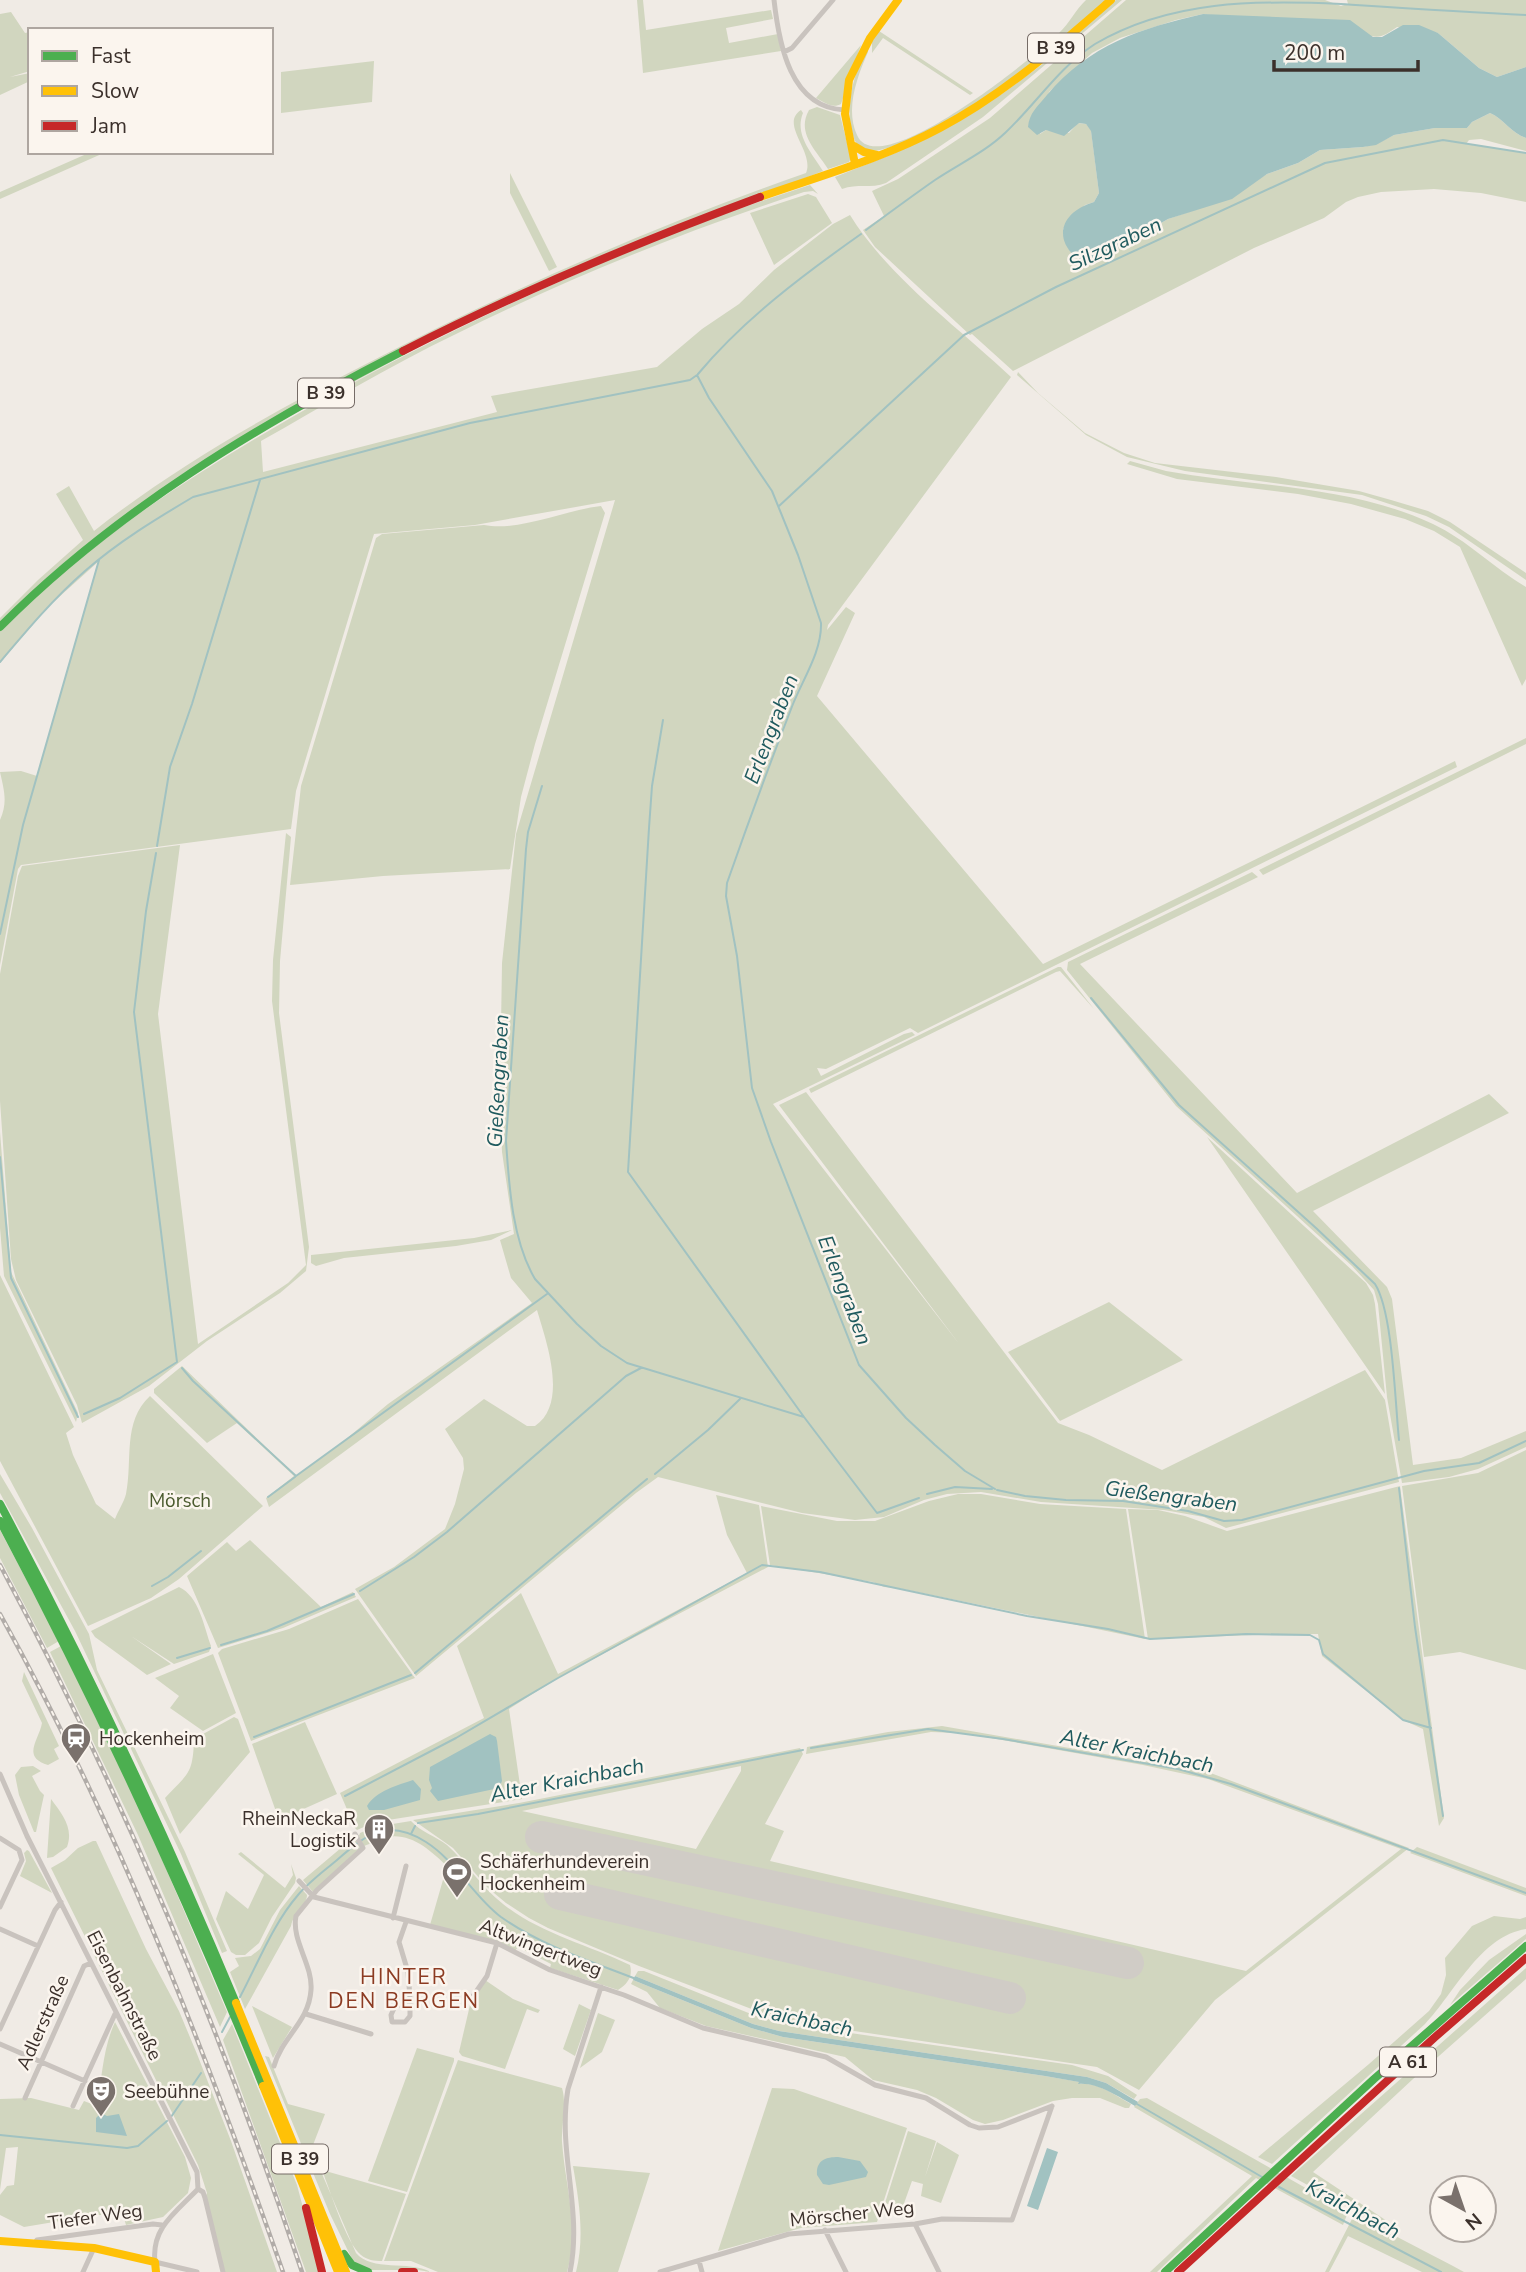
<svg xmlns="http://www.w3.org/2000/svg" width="1526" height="2272" viewBox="0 0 1526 2272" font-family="'Nunito Sans',sans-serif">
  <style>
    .green { fill: #d1d6bf; fill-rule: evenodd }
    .water { fill: #a1c2c1 }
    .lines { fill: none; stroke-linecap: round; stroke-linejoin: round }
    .stream { stroke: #a1c2c1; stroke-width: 2 }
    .runway { stroke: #d0ccc6; stroke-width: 32 }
    .street { stroke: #c9c3be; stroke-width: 5 }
    .fast { stroke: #4caf50; stroke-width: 8 }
    .slow { stroke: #ffc107; stroke-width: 8 }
    .jam { stroke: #c62828; stroke-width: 8 }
    .rail-casing { stroke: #b1aca8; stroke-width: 4.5 }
    .rail { stroke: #fbf5ee; stroke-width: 2; stroke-dasharray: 5; stroke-linecap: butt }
    .labels { text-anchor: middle; stroke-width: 5; stroke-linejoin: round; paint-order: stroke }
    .shield { fill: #fbf5ee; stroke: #756b66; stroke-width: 2 }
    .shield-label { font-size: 18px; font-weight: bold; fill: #3b302b }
    .park-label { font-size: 19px; fill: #4a5a2e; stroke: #fbf5ee }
    .poi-label { font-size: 19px; fill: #3b302b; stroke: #fbf5ee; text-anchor: start }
    .street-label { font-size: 19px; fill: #3b302b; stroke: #fbf5ee }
    .water-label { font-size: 21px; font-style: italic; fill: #1f5a5e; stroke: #fbf5ee }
    .neighbourhood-label { font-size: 21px; letter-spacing: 2px; fill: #8c3b22; stroke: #fbf5ee }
  </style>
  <rect width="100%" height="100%" fill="#f0ebe5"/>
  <path class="green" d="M637 0H643L646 30 771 10 773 19 726 28 729 43 778 34 781 51 643 73Z
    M901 0 879 31 973 93 970 95 883 38 872 53V38Z
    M1086 0H1108C1076 27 1044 58 1010 83 983 101 902 151 871 151 861 150 855 144 853 135 844 104 854 75 867 47L868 52C857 77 845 109 857 135 878 185 1037 55 1059 33 1070 23 1075 10 1086 0Z
    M1116 0H1122L983 117 886 183C871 189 857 183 842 189L835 177 895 153 1002 94 1044 63Z
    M1126 0H1325L1341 6 1348 4 1347 0H1526V67L1497 77 1479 68 1438 33 1397 27C1385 35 1378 41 1365 33L1203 14 1176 20 1120 38 1092 53 1049 92 1040 134 1046 130 1069 133 1078 123 1086 124 1091 130 1099 193 1094 202 1085 205 1063 229C1065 248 1071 256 1088 263L1094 262 1168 219 1218 202 1267 174 1298 163 1320 150 1363 147 1376 144 1394 135 1435 128H1467L1472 122 1490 113C1504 119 1511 133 1526 138V151L1481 139 1469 140 1466 144 1526 153V202L1481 193 1434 189 1381 192 1358 197 1346 202 1324 218 1254 248 1013 371 972 334 970 335 875 247 863 230 884 216 872 191 898 179 990 118Z
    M11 12 25 33 30 32V71L10 77 30 73V81L0 95V14Z
    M861 45 841 104C832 109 824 102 816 98Z
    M374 61 372 102 281 113V72Z
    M817 107 840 115 851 158 849 162 828 169C816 150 796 133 809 110Z
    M801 110 803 113C794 135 812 153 823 171L534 285 184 473 0 622V618L38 580 83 540 56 494 69 486 94 531C176 466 271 413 364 365 507 291 654 226 806 173 815 152 779 124 801 110Z
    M91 152H106L0 199V192Z
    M510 173 557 267 549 271 510 193Z
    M810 185 818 194 813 191 804 192C685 231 569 278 456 334 389 366 325 405 261 441L263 472 497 412 491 396 657 367 702 329 739 304 774 270 833 224 850 215C889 278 957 326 1011 377L828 625 827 630 846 607 855 613 817 696 1043 964 1455 761 1457 767 918 1033 910 1028 826 1069 817 1068 821 1076 904 1034 912 1032 915 1035 773 1104 960 1345 779 1105 806 1092 1058 1423 1089 1435 1162 1470 1365 1370 1385 1400 1399 1482 1226 1528 1204 1517 1164 1510 1041 1502 981 1492 947 1494 924 1500 884 1517 855 1520 802 1513 658 1477 636 1493 416 1676 355 1589 394 1567 445 1529 455 1504 464 1469 463 1458 445 1429 484 1399 527 1426H535C569 1403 546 1341 537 1310L269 1507 266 1498 294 1476 237 1423 207 1443 154 1393V1389L182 1366 296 1476 339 1445 388 1404 532 1303 511 1278 500 1240 514 1234 502 1152 500 1093 502 963 516 834 615 500 475 525 374 534 296 791 291 829 21 865 18 869 0 965V820C8 802 4 790 0 772L21 771 37 776 98 562 49 606 0 663V631C86 543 188 477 294 416 383 365 474 319 568 278 597 265 626 251 655 239 706 220 758 202 810 185Z
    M808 194 816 197 832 223 774 265 750 213Z
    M1018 372 1038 393 1085 433 1124 453 1155 463 1276 477 1359 491 1391 500 1428 511 1450 522 1526 573V580L1449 527 1426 516 1362 495 1185 471 1127 457 1086 435 1017 375Z
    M1130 461C1142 464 1154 468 1166 471 1255 487 1350 485 1433 524 1467 540 1494 568 1526 587V679L1522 686 1460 547 1434 531 1405 519 1351 504 1298 494 1177 479 1127 464Z
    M601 506 605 513 535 744 521 797 510 869 383 876 290 885 301 786 376 538 382 534 484 525C518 532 566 510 601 506Z
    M1526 738V744L1263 875 1259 870Z
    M286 833 291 837 280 961 279 1013 309 1247 306 1271 280 1293 207 1341 149 1386 82 1423 77 1405 16 1280 11 1259 0 1101V974L18 876 22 866 180 845 158 1014 198 1344 288 1283 306 1265 272 1001 273 960Z
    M1252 872 1258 877 1080 964 1297 1193 1489 1094 1509 1113 1313 1211 1387 1287 1392 1299 1413 1465 1461 1458 1526 1431V1447L1478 1469 1449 1477 1402 1483 1387 1397 1378 1304 1374 1290 1352 1266 1176 1106 1067 970 1068 962Z
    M1058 967H1061L1094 1009 1060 971 1056 972 811 1093 809 1089Z
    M0 1132 11 1272 78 1413 76 1422 4 1276 0 1228Z
    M1207 1137 1366 1283 1373 1295 1375 1304 1385 1394Z
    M512 1230 491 1240 456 1246 344 1258 316 1266 311 1263V1255L474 1238Z
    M0 1275 74 1427 66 1433 73 1455 96 1504 115 1519C118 1511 124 1502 126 1494 133 1460 122 1422 150 1396L263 1506 179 1579 151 1598 88 1626 0 1461Z
    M1109 1302 1183 1360 1060 1421 1008 1352Z
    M1526 1450V1670L1460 1652 1424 1657 1402 1486 1478 1473Z
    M0 1474 32 1528 89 1634 97 1670 185 1852 227 1951 222 1953 181 1854 75 1631 0 1493Z
    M1400 1486 1444 1818 1439 1826 1423 1729 1403 1720 1322 1656 1318 1634H1276L1148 1639 1128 1509 1158 1510 1185 1516 1227 1531Z
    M958 1494H981L1040 1504 1126 1509 1145 1639 898 1588 884 1587 873 1582 770 1565 761 1506 837 1521H875L929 1501Z
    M716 1495 759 1505 768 1567 559 1677 509 1709 522 1799 375 1822 357 1830 355 1828 340 1793 484 1718 457 1646 521 1593 558 1674 747 1573 727 1535Z
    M0 1530 59 1641 47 1648 0 1558Z
    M250 1540 321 1607 353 1592 356 1597 283 1628 218 1648 187 1576 227 1542 236 1551Z
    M179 1587C199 1596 204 1627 211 1646L209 1652 174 1664 131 1636 171 1664 147 1675 95 1637 91 1631Z
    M358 1599 415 1678 251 1741 218 1653 222 1649 289 1629Z
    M61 1646 144 1817 227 2012 220 2027 138 1835 50 1652Z
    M213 1654 236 1713 203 1731 170 1708 179 1696 155 1678Z
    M24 1672 59 1746 54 1749 59 1759 48 1765C21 1757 39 1740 42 1723L22 1681Z
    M234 1717 238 1719 250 1752 180 1834 165 1798C188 1773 193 1775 194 1739Z
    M305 1722 337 1794 279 1820 252 1744Z
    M942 1726 1208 1772 1409 1848 1215 2000 1139 2090 1097 2067 780 2020 639 1966 548 1928 529 1918 506 1903 488 1888 453 1848 413 1820 519 1803 800 1748 803 1754 765 1824 784 1831 770 1861 1246 1971 1401 1849 1208 1779 1143 1765 991 1738 958 1733 931 1732 806 1754 807 1747 888 1732ZM741 1766V1771L696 1849 522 1811Z
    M33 1766 41 1771 32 1776 40 1791 44 1795 36 1832H34L19 1795 15 1775 21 1767Z
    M51 1799C62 1814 74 1828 67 1847L53 1857 47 1858Z
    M411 1821C421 1832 435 1836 447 1845 467 1863 481 1887 503 1904 539 1933 588 1945 630 1965 633 1976 628 1984 618 1990L550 1968 551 1964 518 1947 515 1951 500 1942 430 1925 447 1866C430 1850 411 1832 386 1837 378 1838 371 1844 364 1846L359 1836 360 1833 374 1827Z
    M354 1837 362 1846 313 1892 303 1880Z
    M93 1841H96L146 1949 179 2011 197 2054 231 2141 277 2272H225L205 2198 207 2193 198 2165 51 1868 65 1860 78 1848Z
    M1417 1847 1526 1888V1896L1410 1853Z
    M27 1850 29 1851 52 1893 20 1876 26 1861 24 1853Z
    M241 1852 285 1888 293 1875 291 1864 296 1878 295 1883 272 1917 259 1943 245 1955H236L231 1952 216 1919 226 1891 248 1909 264 1875 238 1854Z
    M299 1886 307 1895C307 1905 294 1911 291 1926L245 2009 230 1972 239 1966 235 1958 251 1956 260 1949 280 1910Z
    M1494 1916 1520 1919 1526 1917V1929C1480 1936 1454 1994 1425 2024L1272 2164 1258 2157 1369 2064 1429 2011 1441 1994 1446 1975 1445 1958 1472 1926Z
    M1526 1934V1939L1450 2005 1460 1990 1489 1960Z
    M1526 1968V1979L1413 2079 1313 2172 1387 2221 1383 2226 1291 2176Z
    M638 1971H644L756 2016 788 2024 1072 2065 1108 2076 1137 2095 1134 2099 1106 2083 1087 2077 779 2031 753 2024 635 1976Z
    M485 1980 513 1999 540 2010 538 2013 527 2009 505 2069 462 2056 459 2052 470 2005Z
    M633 1980 751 2028 783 2037 1045 2076 1080 2082V2084C1098 2082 1116 2096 1131 2104L1129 2108H1125L1100 2098H1072L1053 2101 1003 2120 985 2124 973 2120 936 2098 917 2090 873 2080 845 2057 706 2026 660 2008 647 1992 631 1984Z
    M579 2004 591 2010 575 2056 563 2049Z
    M252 2006 292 2027 273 2058Z
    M598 2013 615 2020 602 2052 580 2068Z
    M115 2022 185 2157 191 2178 188 2193 163 2217 126 2225 123 2215H96L24 2227 0 2215V2195L7 2186 14 2185 18 2147 6 2148 0 2190V2099L31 2098 79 2110 84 2101 97 2106C102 2077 103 2048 115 2022Z
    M232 2024 297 2185 320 2272H306L223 2040Z
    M417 2048 454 2058V2061L407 2192 368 2181Z
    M265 2056 269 2057 288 2104 325 2114 313 2145V2153L356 2253C372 2272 408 2260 431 2272L418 2270H370L353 2261 330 2214Z
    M458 2060 562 2088C567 2104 561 2126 562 2142 565 2186 580 2228 567 2272H438L411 2261H384Z
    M772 2088 794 2089 907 2128 877 2222 801 2228 718 2251Z
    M1147 2098 1348 2212 1343 2225 1256 2178 1157 2272H1150L1252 2176 1134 2107 1140 2099Z
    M908 2131 936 2141 925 2177 937 2142 959 2155 941 2203 921 2196 923 2184 912 2181 902 2209 885 2203Z
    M573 2166 650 2173 618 2272H576C585 2237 579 2201 573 2166Z
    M322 2170 406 2194 382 2261C374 2261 367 2260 361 2255 346 2243 330 2190 322 2170Z
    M1357 2216 1453 2266 1464 2272H1422L1348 2236 1329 2272H1325L1352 2219Z"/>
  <path class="water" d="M1203 14 1350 20 1373 37H1382L1403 25H1419L1438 33 1479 68 1497 77 1526 67V138C1511 133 1504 119 1490 113L1472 122 1467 128H1435L1394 135 1376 145 1363 147 1320 150 1298 163 1267 174 1232 199 1168 219 1094 262H1082C1051 241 1060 212 1094 202L1099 193 1091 131 1086 124 1079 123 1064 136 1046 130 1037 135 1028 127C1029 113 1038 106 1047 95 1089 45 1141 28 1203 14Z
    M490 1734 496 1737 497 1741 502 1781 499 1788 438 1801 430 1791 432 1788 429 1780 430 1767Z
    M413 1780 421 1789 420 1800 384 1810H369L367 1806C376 1791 398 1785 413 1780Z
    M635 1976 753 2024 779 2031 1087 2077 1106 2083 1138 2102 1135 2106C1119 2097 1097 2082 1078 2084L1079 2082 1045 2076 783 2037 751 2028 633 1980Z
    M101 2113 107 2116 119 2114 127 2136 96 2132V2118Z
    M1047 2148 1058 2152 1038 2210 1027 2206Z
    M838 2157 860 2161 868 2172 866 2177 829 2185 823 2184 817 2175C816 2160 826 2157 838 2157Z"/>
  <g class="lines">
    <path class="stream" d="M866 230C889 213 912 196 935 180 959 164 985 152 1005 133 1037 103 1058 68 1095 44 1170 0 1256 0 1341 4 1403 8 1464 12 1526 15
      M698 374C744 319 803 275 861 234
      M779 506 964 335 1056 287 1325 163 1443 140 1526 153
      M0 662C27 630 54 598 85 571 118 542 156 519 193 497L470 423 690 380 697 375 709 398 772 491 798 555 821 623C822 651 803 679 793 704 770 763 748 823 727 883L726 896 737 956 752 1088 771 1142 859 1365 906 1418 935 1445 965 1471 995 1489
      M663 720 652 786 649 828 628 1172 804 1417
      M542 786 528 832 526 849 506 1141C509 1185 512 1240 535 1279L577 1324 601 1346 627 1363 804 1417 877 1513 919 1498
      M157 846 170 767 192 704 260 480
      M0 934 23 825 99 560
      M1091 998 1179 1105 1316 1228 1375 1284C1393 1312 1395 1403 1399 1440
      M0 1157 11 1278 78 1417
      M182 1368 193 1381 296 1476 547 1294
      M84 1414 120 1398 177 1362 134 1012 146 911 156 853
      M655 1474 708 1430 740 1399
      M1399 1488 1415 1627 1443 1816
      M997 1490 1025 1496 1066 1500 1123 1501 1188 1511 1224 1521 1242 1520 1424 1471 1479 1463 1526 1441
      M927 1494 955 1487 992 1489
      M268 1497 295 1477
      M152 1586 168 1577 201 1551
      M360 1591 414 1557 447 1532 626 1376 641 1368
      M221 1645 267 1631 354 1594
      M177 1658 210 1648
      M415 1673 647 1479
      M254 1737 411 1675
      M811 1748 928 1729 1003 1739 1178 1769 1231 1784 1526 1893
      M345 1796 456 1738 558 1678 762 1565 820 1572 1027 1616 1108 1629 1150 1639 1246 1634 1310 1635 1319 1640 1323 1654 1403 1720 1431 1728
      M418 1823 478 1814 803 1750
      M411 1834 415 1826
      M240 1997C258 1963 273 1924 298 1895 309 1882 324 1871 337 1860 368 1833 387 1818 426 1842 456 1861 473 1896 501 1917 542 1946 590 1961 636 1979
      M222 2032 230 2017
      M1137 2104 1262 2177
      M171 2117 201 2073
      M0 2135 127 2148 138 2146 167 2121
      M1279 2187 1441 2272"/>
    <path class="runway" d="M541 1837 1128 1963
      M560 1894 1010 1998"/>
    <path class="street" d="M774 0C779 44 790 108 845 110
      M784 52 792 48 833 0
      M0 1774 27 1836 197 2172 198 2189 203 2192 205 2198 223 2272
      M0 1838 19 1850 22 1860 0 1907
      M299 1881 314 1897 497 1943 550 1970 624 1995 703 2028 826 2057 875 2085 926 2098 970 2125 979 2128 998 2127 1052 2106
      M393 1918 406 1866
      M406 1922 399 1942 408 1972 410 1998V2016L405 2022H392L391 2015 395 2006 406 2003 410 1998
      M0 1929 38 1946
      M471 1999 487 1976 497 1943
      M306 2014 371 2034
      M0 2029 55 1910 61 1902
      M0 2044 85 2081
      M274 2066C282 2037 309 2022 311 1990 313 1965 291 1940 296 1916L317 1890 363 1848 355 1834
      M25 2098 84 1966 91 1963
      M73 2106 115 2014
      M915 2224 939 2272
      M825 2230 846 2272
      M35 2243 37 2240 153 2224 162 2225
      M699 2261 702 2272
      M83 2272 94 2248
      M197 2272 155 2262C151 2228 176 2212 198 2189
      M570 2272C583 2209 557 2152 568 2089L601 1987
      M660 2272 789 2234 915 2224 942 2219 1012 2220 1052 2106"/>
    <path class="fast" d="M0 627C115 511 258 425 403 351
      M0 1504C87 1667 165 1833 236 2003
      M0 1521C98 1705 185 1893 263 2086
      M344 2254 352 2265 368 2272
      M1165 2272 1374 2079 1526 1946"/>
    <path class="slow" d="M854 146 864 152 877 155
      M855 164 845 114 849 80 870 38 898 0
      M760 197C820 176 884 158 940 128 1003 95 1057 47 1111 0
      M236 2003 346 2272
      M263 2086 338 2272
      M0 2241 94 2248 155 2262 156 2272"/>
    <path class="jam" d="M403 351C519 292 638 242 760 197
      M306 2208 322 2272
      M402 2272H414
      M1178 2272 1434 2038 1526 1958"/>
    <g class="rail-casing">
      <path id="rail" d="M0 1565C123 1794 219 2026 302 2272
        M0 1614C116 1822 204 2047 283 2272"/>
    </g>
    <use href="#rail" class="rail"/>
  </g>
  <defs>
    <g id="station-pin" transform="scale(1.575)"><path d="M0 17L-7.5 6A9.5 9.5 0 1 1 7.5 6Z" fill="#7a716c" stroke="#fbf5ee"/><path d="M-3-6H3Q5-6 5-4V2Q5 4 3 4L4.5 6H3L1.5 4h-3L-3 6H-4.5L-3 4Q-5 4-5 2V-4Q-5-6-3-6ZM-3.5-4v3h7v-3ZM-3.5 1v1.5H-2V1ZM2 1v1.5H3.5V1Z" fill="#fff"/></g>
    <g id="building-pin" transform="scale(1.575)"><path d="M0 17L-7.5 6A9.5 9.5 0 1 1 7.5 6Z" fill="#7a716c" stroke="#fbf5ee"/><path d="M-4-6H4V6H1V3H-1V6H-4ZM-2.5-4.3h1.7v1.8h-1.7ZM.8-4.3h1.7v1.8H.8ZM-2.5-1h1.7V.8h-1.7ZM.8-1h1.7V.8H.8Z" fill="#fff"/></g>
    <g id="stadium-pin" transform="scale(1.575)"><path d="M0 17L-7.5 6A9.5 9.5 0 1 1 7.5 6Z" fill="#7a716c" stroke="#fbf5ee"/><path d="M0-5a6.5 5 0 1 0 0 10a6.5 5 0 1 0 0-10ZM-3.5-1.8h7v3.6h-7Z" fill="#fff"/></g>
    <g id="theatre-pin" transform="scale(1.575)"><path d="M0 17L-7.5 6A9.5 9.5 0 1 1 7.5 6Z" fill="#7a716c" stroke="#fbf5ee"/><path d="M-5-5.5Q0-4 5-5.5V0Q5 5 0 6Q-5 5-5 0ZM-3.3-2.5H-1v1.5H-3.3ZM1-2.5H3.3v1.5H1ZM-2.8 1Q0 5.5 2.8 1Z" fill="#fff"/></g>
  </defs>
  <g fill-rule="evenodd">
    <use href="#station-pin" x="76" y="1738"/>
    <use href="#building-pin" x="379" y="1829"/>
    <use href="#stadium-pin" x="457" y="1872"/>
    <use href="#theatre-pin" x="101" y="2091"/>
  </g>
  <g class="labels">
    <g class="shield">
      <rect x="1028" y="33.5" width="56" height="29" rx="5"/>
      <rect x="298" y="378.5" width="56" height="29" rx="5"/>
      <rect x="1380" y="2047.5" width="56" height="29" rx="5"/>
      <rect x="272" y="2144.5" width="56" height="29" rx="5"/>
    </g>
    <g class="shield-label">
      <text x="1056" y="54">B 39</text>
      <text x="326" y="399">B 39</text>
      <text x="1408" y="2068">A 61</text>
      <text x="300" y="2165">B 39</text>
    </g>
    <g class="park-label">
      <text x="180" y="1507">Mörsch</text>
    </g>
    <g class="poi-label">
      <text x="99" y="1745">Hockenheim</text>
      <text x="356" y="1825" text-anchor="end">RheinNeckaR<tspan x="356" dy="22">Logistik</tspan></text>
      <text x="480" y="1868">Schäferhundeverein<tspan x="480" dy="22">Hockenheim</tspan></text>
      <text x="124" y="2098">Seebühne</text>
    </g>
    <g class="street-label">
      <text transform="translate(541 1947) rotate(21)" y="7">Altwingertweg</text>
      <text transform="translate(125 1995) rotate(63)" y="7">Eisenbahnstraße</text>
      <text transform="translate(42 2022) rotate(-66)" y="7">Adlerstraße</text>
      <text transform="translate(852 2213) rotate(-6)" y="7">Mörscher Weg</text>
      <text transform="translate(95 2216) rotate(-8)" y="7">Tiefer Weg</text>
    </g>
    <g class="water-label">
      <text transform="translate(1115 244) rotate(-25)" y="7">Silzgraben</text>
      <text transform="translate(771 729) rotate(-69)" y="7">Erlengraben</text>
      <text transform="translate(498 1081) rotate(-87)" y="7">Gießengraben</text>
      <text transform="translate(845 1290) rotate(69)" y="7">Erlengraben</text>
      <text transform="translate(1171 1496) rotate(7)" y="7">Gießengraben</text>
      <text transform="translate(1137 1751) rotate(11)" y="7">Alter Kraichbach</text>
      <text transform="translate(567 1780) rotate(-11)" y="7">Alter Kraichbach</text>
      <text transform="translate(802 2019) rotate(12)" y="7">Kraichbach</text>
      <text transform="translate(1353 2209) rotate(28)" y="7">Kraichbach</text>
    </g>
    <g class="neighbourhood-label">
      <text x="404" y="1984">HINTER<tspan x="404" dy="24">DEN BERGEN</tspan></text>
    </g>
  </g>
  <rect x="28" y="28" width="245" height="126" fill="#fbf5ee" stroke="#aea6a0" stroke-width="2"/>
  <rect x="42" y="51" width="35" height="10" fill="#4caf50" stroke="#aea6a0" stroke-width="2"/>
  <text x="91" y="63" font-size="21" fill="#3b302b">Fast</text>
  <rect x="42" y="86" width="35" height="10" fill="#ffc107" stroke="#aea6a0" stroke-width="2"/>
  <text x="91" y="98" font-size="21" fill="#3b302b">Slow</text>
  <rect x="42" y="121" width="35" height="10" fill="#c62828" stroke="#aea6a0" stroke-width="2"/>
  <text x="91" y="133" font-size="21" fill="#3b302b">Jam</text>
  <g transform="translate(1463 2209) rotate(140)"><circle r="33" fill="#fbf5ee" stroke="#aea6a0" stroke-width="2"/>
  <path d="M0-5L12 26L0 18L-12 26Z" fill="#7a716c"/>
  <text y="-10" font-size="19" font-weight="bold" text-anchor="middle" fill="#3b302b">N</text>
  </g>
  <path d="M1274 60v10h144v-10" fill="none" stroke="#3b302b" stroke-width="3.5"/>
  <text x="1284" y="60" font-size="21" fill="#3b302b" stroke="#fbf5ee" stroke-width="5" paint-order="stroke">200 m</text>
</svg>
